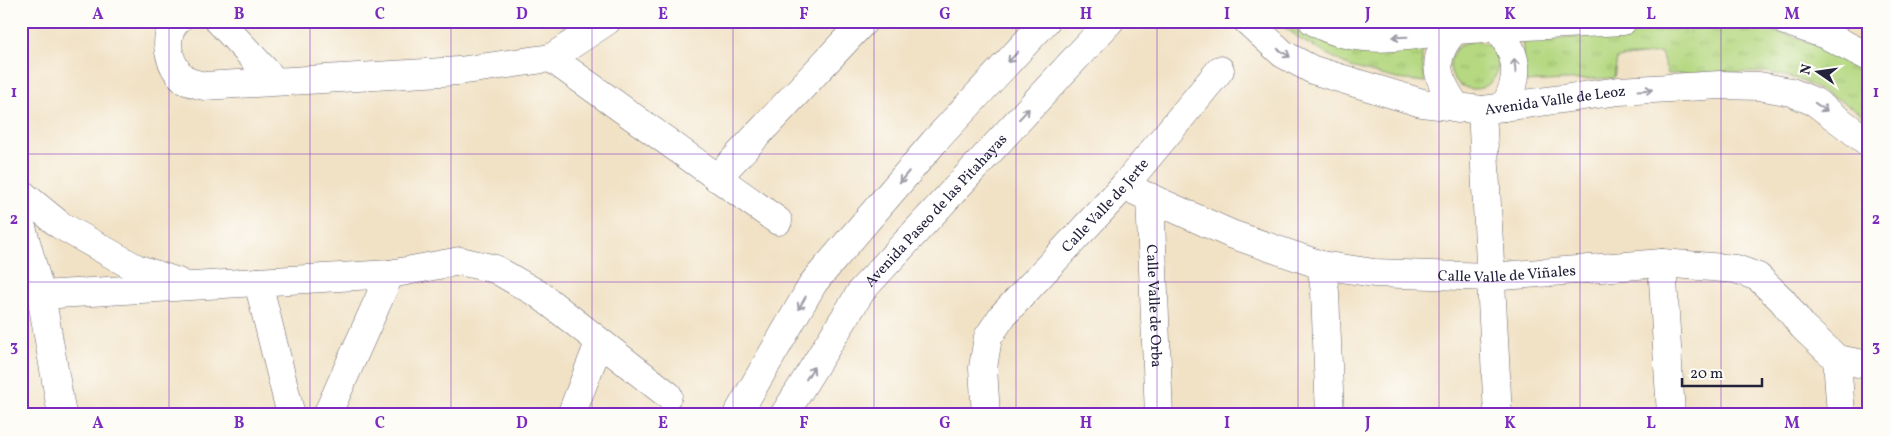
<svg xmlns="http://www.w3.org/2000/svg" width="1890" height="436" viewBox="0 0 1890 436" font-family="Vollkorn,serif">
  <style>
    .grass { fill: url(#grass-tufts); stroke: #6c7d5e }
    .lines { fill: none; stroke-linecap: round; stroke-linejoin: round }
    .minor-casing { stroke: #6a656c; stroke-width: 29 }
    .minor { stroke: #fff; stroke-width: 28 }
    .oneway { stroke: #9c9ca7 }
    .grid { fill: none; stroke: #7b2cbf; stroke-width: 1; stroke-opacity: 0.55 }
    .labels { text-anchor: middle; stroke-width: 5; stroke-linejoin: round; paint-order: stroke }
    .street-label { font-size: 15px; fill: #22223b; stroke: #fdfcf7 }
    .neatline { fill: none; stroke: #7b2cbf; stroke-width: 2 }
    .grid-label { font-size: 16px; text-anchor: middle; font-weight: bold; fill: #7b2cbf }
  </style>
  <defs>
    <pattern id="grass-tufts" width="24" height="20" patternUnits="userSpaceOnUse" patternTransform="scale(1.25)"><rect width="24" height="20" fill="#b5d881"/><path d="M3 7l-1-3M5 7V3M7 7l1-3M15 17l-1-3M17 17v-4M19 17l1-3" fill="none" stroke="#9bb970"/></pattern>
  </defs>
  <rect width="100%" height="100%" fill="#fdfcf7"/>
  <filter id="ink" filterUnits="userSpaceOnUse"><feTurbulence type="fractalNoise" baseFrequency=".02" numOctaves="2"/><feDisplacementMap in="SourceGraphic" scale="10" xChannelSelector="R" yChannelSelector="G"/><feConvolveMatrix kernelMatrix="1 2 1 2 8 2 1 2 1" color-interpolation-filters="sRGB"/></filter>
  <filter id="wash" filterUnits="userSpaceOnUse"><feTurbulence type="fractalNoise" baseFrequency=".0096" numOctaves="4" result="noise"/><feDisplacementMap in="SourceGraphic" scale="20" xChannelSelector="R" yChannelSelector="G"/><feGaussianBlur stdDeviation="1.12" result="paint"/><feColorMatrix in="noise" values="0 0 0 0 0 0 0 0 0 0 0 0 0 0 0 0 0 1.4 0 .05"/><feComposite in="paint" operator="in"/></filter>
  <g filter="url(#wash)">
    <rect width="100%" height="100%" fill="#f1e2c6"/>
    <path class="grass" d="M1276 21H1302L1423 42 1422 60 1425 82 1397 79 1351 67 1303 41Z
      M1756 27C1802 37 1828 47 1869 71V123L1859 112 1838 99 1797 79 1768 72 1668 74 1661 53 1617 58 1614 78 1521 82 1523 52 1522 39 1536 41 1655 30Z
      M1450 65a24 24 0 1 1 48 0a24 24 0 1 1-48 0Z"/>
  </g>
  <g filter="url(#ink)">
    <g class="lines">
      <g class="minor-casing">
        <g id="minor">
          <path d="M177 21C160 37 170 67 185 80 190 83 198 84 204 86L459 71 551 58 778 221"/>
          <path d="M219 21 274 80"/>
          <path id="s1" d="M1247 21 1283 54 1313 70 1422 103 1482 110 1619 91 1720 85 1759 86 1791 92 1815 102 1869 143"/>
          <path d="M1313 21C1361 51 1419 32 1470 29 1521 26 1572 24 1623 21"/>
          <path d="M1785 21 1826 35 1869 57"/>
          <path d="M1497 28C1519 55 1521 77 1504 107"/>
          <path d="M1455 30C1428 60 1437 79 1458 109"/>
          <path d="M551 58 607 21"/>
          <path d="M1482 110 1498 415"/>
          <path d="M717 178 864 21"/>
          <path id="s2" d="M1124 186 1231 234 1321 265 1374 273 1490 277 1662 263 1736 269 1758 277 1782 300 1803 327 1837 359 1869 365"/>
          <path d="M21 193 60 225 136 268 178 282"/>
          <path id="s3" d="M1150 197 1159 415"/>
          <path d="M21 224 41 295 62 415"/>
          <path d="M1662 263 1671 415"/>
          <path d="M1321 265 1325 292 1330 415"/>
          <path d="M258 282 291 415"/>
          <path d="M41 295 390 274 460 261 495 269 540 295 668 395"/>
          <path d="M1837 359 1841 415"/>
          <path d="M327 415 390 274"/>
          <path d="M571 415 599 343"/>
          <path d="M737 415 814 282 934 142 1046 21"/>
          <path id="s4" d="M784 415 862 290 1110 21"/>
          <path id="s5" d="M986 415 983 368 988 337 1003 315 1124 186 1220 70"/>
        </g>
      </g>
      <use href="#minor" class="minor"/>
    </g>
    <defs><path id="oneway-shaft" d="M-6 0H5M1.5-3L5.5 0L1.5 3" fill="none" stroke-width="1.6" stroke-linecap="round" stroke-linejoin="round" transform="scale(1.25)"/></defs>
    <g class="oneway">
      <use href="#oneway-shaft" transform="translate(1400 37) rotate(178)"/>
      <use href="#oneway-shaft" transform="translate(1284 53) rotate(33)"/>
      <use href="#oneway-shaft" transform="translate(1013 57) rotate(133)"/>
      <use href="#oneway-shaft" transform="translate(1515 66) rotate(-95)"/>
      <use href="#oneway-shaft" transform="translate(1645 90) rotate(-3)"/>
      <use href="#oneway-shaft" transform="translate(1821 107) rotate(34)"/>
      <use href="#oneway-shaft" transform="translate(1024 114) rotate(-47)"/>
      <use href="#oneway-shaft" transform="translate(904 177) rotate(130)"/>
      <use href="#oneway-shaft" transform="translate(802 303) rotate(120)"/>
      <use href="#oneway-shaft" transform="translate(810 373) rotate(-58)"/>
    </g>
  </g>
  <path class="grid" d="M169 21V415M310 21V415M451 21V415M592 21V415M733 21V415M874 21V415M1016 21V415M1157 21V415M1298 21V415M1439 21V415M1580 21V415M1721 21V415M21 154H1869M21 282H1869"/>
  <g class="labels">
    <g class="street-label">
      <text dy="5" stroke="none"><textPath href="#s1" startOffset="331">Avenida Valle de Leoz</textPath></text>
      <text dy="5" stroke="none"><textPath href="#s5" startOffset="255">Calle Valle de Jerte</textPath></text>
      <text dy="5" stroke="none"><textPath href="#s4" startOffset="256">Avenida Paseo de las Pitahayas</textPath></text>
      <text dy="5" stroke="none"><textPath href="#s2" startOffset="399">Calle Valle de Viñales</textPath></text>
      <text dy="5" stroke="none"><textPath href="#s3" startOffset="109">Calle Valle de Orba</textPath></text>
    </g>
  </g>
  <rect width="1890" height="436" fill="none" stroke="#fdfcf7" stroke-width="55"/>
  <g transform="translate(1818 72) rotate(283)" stroke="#fdfcf7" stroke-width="4" paint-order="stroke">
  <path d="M0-4L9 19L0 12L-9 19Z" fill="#22223b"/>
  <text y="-8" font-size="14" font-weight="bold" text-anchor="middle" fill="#22223b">N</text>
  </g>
  <path d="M1682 378v8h80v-8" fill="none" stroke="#22223b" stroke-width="2.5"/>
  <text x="1690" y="378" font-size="15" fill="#22223b" stroke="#fdfcf7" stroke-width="4" paint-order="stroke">20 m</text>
  <rect x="28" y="28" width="1834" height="380" class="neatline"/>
  <g class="grid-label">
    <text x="98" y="19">A</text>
    <text x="239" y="19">B</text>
    <text x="380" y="19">C</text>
    <text x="522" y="19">D</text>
    <text x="663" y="19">E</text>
    <text x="804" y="19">F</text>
    <text x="945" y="19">G</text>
    <text x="1086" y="19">H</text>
    <text x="1227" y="19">I</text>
    <text x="1368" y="19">J</text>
    <text x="1510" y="19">K</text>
    <text x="1651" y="19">L</text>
    <text x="1792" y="19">M</text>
    <text x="14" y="97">1</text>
    <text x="1876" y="97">1</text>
    <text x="14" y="224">2</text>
    <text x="1876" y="224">2</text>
    <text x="14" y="351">3</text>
    <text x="1876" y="351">3</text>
    <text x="98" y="428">A</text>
    <text x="239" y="428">B</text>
    <text x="380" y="428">C</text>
    <text x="522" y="428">D</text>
    <text x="663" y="428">E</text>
    <text x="804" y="428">F</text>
    <text x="945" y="428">G</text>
    <text x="1086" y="428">H</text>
    <text x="1227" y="428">I</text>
    <text x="1368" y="428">J</text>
    <text x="1510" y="428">K</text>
    <text x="1651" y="428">L</text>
    <text x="1792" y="428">M</text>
  </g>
</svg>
